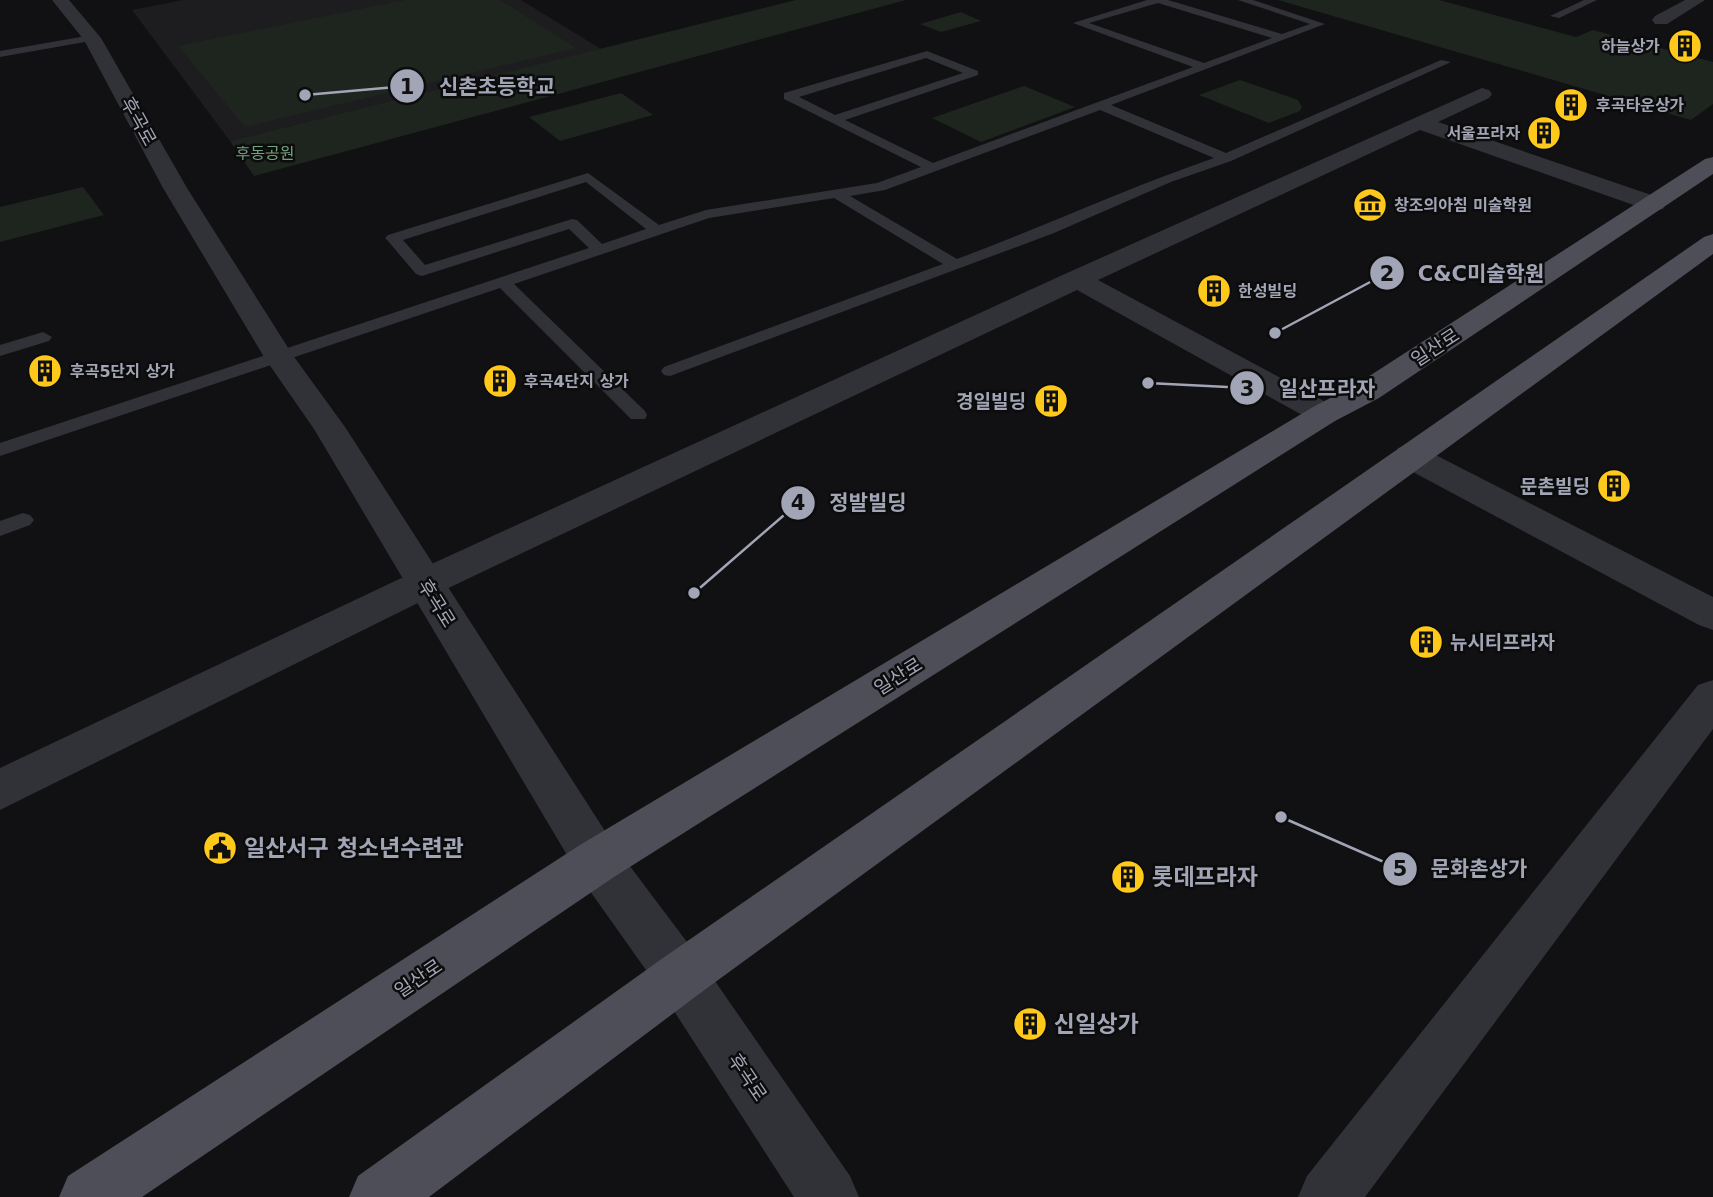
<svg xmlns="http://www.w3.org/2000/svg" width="1713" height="1197" viewBox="0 0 1713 1197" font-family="'DejaVu Sans','Noto Sans KR',sans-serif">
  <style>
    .built { fill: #1d1d20 }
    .green { fill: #1d251e }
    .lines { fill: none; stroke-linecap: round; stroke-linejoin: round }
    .service { fill: #313238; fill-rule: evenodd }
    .minor { fill: #313238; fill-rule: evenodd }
    .tertiary { fill: #313238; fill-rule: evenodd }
    .primary { fill: #4d4e57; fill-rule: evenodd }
    .labels { text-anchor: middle; stroke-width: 5; stroke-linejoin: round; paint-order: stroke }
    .far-poi-label { font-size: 16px; font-weight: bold; fill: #a1a5b5; stroke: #0c0c0d; text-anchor: start }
    .far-park-label { font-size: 16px; fill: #76a27d; stroke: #0c0c0d }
    .street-label { font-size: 19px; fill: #a1a5b5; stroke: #0c0c0d }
    .poi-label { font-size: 19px; font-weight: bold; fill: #a1a5b5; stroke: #0c0c0d; text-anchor: end }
    .near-poi-label { font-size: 23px; font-weight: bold; fill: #a1a5b5; stroke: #0c0c0d; text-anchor: start }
    .leader { fill: none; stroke: #a1a5b5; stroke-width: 2.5 }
    .callout-dot { fill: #a1a5b5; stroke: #0c0c0d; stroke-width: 2.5 }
    .mark-label { font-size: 21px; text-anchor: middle; font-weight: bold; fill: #111 }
    .callout-label { font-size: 21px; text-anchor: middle; font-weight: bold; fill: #a1a5b5; stroke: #0c0c0d; stroke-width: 5; stroke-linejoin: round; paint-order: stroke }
  </style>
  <rect width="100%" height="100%" fill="#111113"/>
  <path class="built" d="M183 0H521L601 49 230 141 132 10Z"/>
  <path class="green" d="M405 0H500L576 48 245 127 178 46Z
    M796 0H906L254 176 230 141Z
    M1278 0H1439L1576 37 1593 30 1713 62V104L1691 120Z
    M961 12 981 21 941 32 920 24Z
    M1240 80 1298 100 1302 107 1300 111 1269 123 1199 95Z
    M1024 86 1075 107 981 142 932 118Z
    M621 93 653 115 560 141 529 117Z
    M83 187 104 215 0 242V207Z"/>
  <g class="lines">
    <path class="service" d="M1147 0H1168L1282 34 1310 24 1238 0H1253L1325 24 1111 105 1226 153 1441 60 1451 62 1231 161 1171 182 1054 233 670 376 664 375 661 371 664 367 943 264 834 198 709 218 514 284 645 411 647 415 645 419H631L500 288 0 456V443L589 248 569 229 422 276 416 274 388 241 385 238 388 235 588 173 659 225 706 210 877 183 921 167 784 99V93L927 51 978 71V75L845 120 933 163 1193 67 1073 23ZM1158 3 1272 38 1204 63 1089 23ZM926 58 963 73 835 115 799 97ZM1100 110 1214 158C1127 188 1043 227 957 259L850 196 885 190ZM586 182 646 229 602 244 577 220 572 219 425 265 403 240Z
      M1584 0H1597L1559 18 1550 16Z
      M92 35 96 36V40L0 57V51Z
      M43 332 52 337 49 341 0 356V345Z
      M23 513 30 515 34 520 30 525 0 536V521Z"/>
    <path class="minor" d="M1685 0H1705L1667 24H1655L1652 20 1655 16Z
      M1482 88 1489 90 1492 94 1489 98 1438 122 1663 199 1666 204 1663 209 1654 211 1645 209 1420 130 1098 280 1335 407 1340 414 1335 421 1324 424 1313 421 1077 290 438 593 0 810V768L412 573 1067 273Z
      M1410 445 1422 448 1713 597V630L1699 625 1398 464 1393 456 1398 448Z
      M1713 680V729L1365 1197H1298L1307 1176 1698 685Z"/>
    <path class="tertiary" d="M52 0H69L101 38 187 188 292 354 345 427 614 845 699 958 850 1176 859 1197H794L663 994 580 877 314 429 264 357 163 188 84 40Z"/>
    <path class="primary" d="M1713 157V174L1379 398 1335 421 614 877 142 1197H59L68 1176 580 845 1313 407 1357 384 1705 159Z
      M1713 234V254L699 994 429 1197H349L358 1176 663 958 1704 237Z"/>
  </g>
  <defs>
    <g id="building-disc" transform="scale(1.75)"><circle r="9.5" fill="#ffc91c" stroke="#0c0c0d"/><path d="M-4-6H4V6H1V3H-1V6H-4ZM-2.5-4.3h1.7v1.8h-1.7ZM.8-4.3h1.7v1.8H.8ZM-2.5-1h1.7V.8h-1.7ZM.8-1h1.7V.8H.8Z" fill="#111"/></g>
    <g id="museum-disc" transform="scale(1.75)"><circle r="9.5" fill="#ffc91c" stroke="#0c0c0d"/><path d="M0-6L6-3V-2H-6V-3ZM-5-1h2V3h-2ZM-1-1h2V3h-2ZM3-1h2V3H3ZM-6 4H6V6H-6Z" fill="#111"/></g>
    <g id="civic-disc" transform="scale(1.75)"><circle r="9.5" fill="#ffc91c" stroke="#0c0c0d"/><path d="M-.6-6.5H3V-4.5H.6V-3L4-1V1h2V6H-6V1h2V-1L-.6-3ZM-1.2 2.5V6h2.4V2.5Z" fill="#111"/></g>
  </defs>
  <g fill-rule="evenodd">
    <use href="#building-disc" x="1685" y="46"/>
    <use href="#building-disc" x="1571" y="105"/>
    <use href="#building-disc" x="1544" y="133"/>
    <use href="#museum-disc" x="1370" y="205"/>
    <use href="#building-disc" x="1214" y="291"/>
    <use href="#building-disc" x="45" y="371"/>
    <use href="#building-disc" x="500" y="381"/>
    <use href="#building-disc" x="1051" y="401"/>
    <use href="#building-disc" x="1614" y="486"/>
    <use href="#building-disc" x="1426" y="642"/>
    <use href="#civic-disc" x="220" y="848"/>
    <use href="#building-disc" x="1128" y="877"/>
    <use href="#building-disc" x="1030" y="1024"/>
  </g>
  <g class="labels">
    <g class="far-poi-label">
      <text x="1660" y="52" text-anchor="end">하늘상가</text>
      <text x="1596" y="111">후곡타운상가</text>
      <text x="1520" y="139" text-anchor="end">서울프라자</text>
      <text x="1394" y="211">창조의아침 미술학원</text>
      <text x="1238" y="297">한성빌딩</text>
      <text x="70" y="377">후곡5단지 상가</text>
      <text x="524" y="387">후곡4단지 상가</text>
    </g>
    <g class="far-park-label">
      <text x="265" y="159">후동공원</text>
    </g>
    <g class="street-label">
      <text transform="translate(139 121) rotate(61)" y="7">후곡로</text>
      <text transform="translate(1435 347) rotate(-33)" y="7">일산로</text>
      <text transform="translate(437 603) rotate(58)" y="7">후곡로</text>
      <text transform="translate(898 676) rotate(-32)" y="7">일산로</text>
      <text transform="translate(418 978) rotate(-34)" y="7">일산로</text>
      <text transform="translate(748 1077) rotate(56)" y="7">후곡로</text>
    </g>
    <g class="poi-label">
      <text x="1026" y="408">경일빌딩</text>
      <text x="1590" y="493">문촌빌딩</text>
      <text x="1450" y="649" text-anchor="start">뉴시티프라자</text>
    </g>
    <g class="near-poi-label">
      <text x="244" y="856">일산서구 청소년수련관</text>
      <text x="1152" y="885">롯데프라자</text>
      <text x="1054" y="1032">신일상가</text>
    </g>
  </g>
  <path class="leader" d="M305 95L407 86M1275 333L1387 273M1148 383L1247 388M694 593L798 503M1281 817L1400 869"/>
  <g class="callout-dot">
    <circle cx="305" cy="95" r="7"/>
    <circle cx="1275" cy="333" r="7"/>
    <circle cx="1148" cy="383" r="7"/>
    <circle cx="694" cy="593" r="7"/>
    <circle cx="1281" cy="817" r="7"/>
    <circle cx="407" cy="86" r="18"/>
    <circle cx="1387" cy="273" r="18"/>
    <circle cx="1247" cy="388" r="18"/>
    <circle cx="798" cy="503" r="18"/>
    <circle cx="1400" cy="869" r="18"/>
  </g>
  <g class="mark-label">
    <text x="407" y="94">1</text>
    <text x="1387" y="281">2</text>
    <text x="1247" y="396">3</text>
    <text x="798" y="510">4</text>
    <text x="1400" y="876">5</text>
  </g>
  <g class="callout-label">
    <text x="497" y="94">신촌초등학교</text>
    <text x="1481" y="281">C&amp;C미술학원</text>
    <text x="1327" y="396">일산프라자</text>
    <text x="868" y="510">정발빌딩</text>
    <text x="1479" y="876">문화촌상가</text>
  </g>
</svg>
